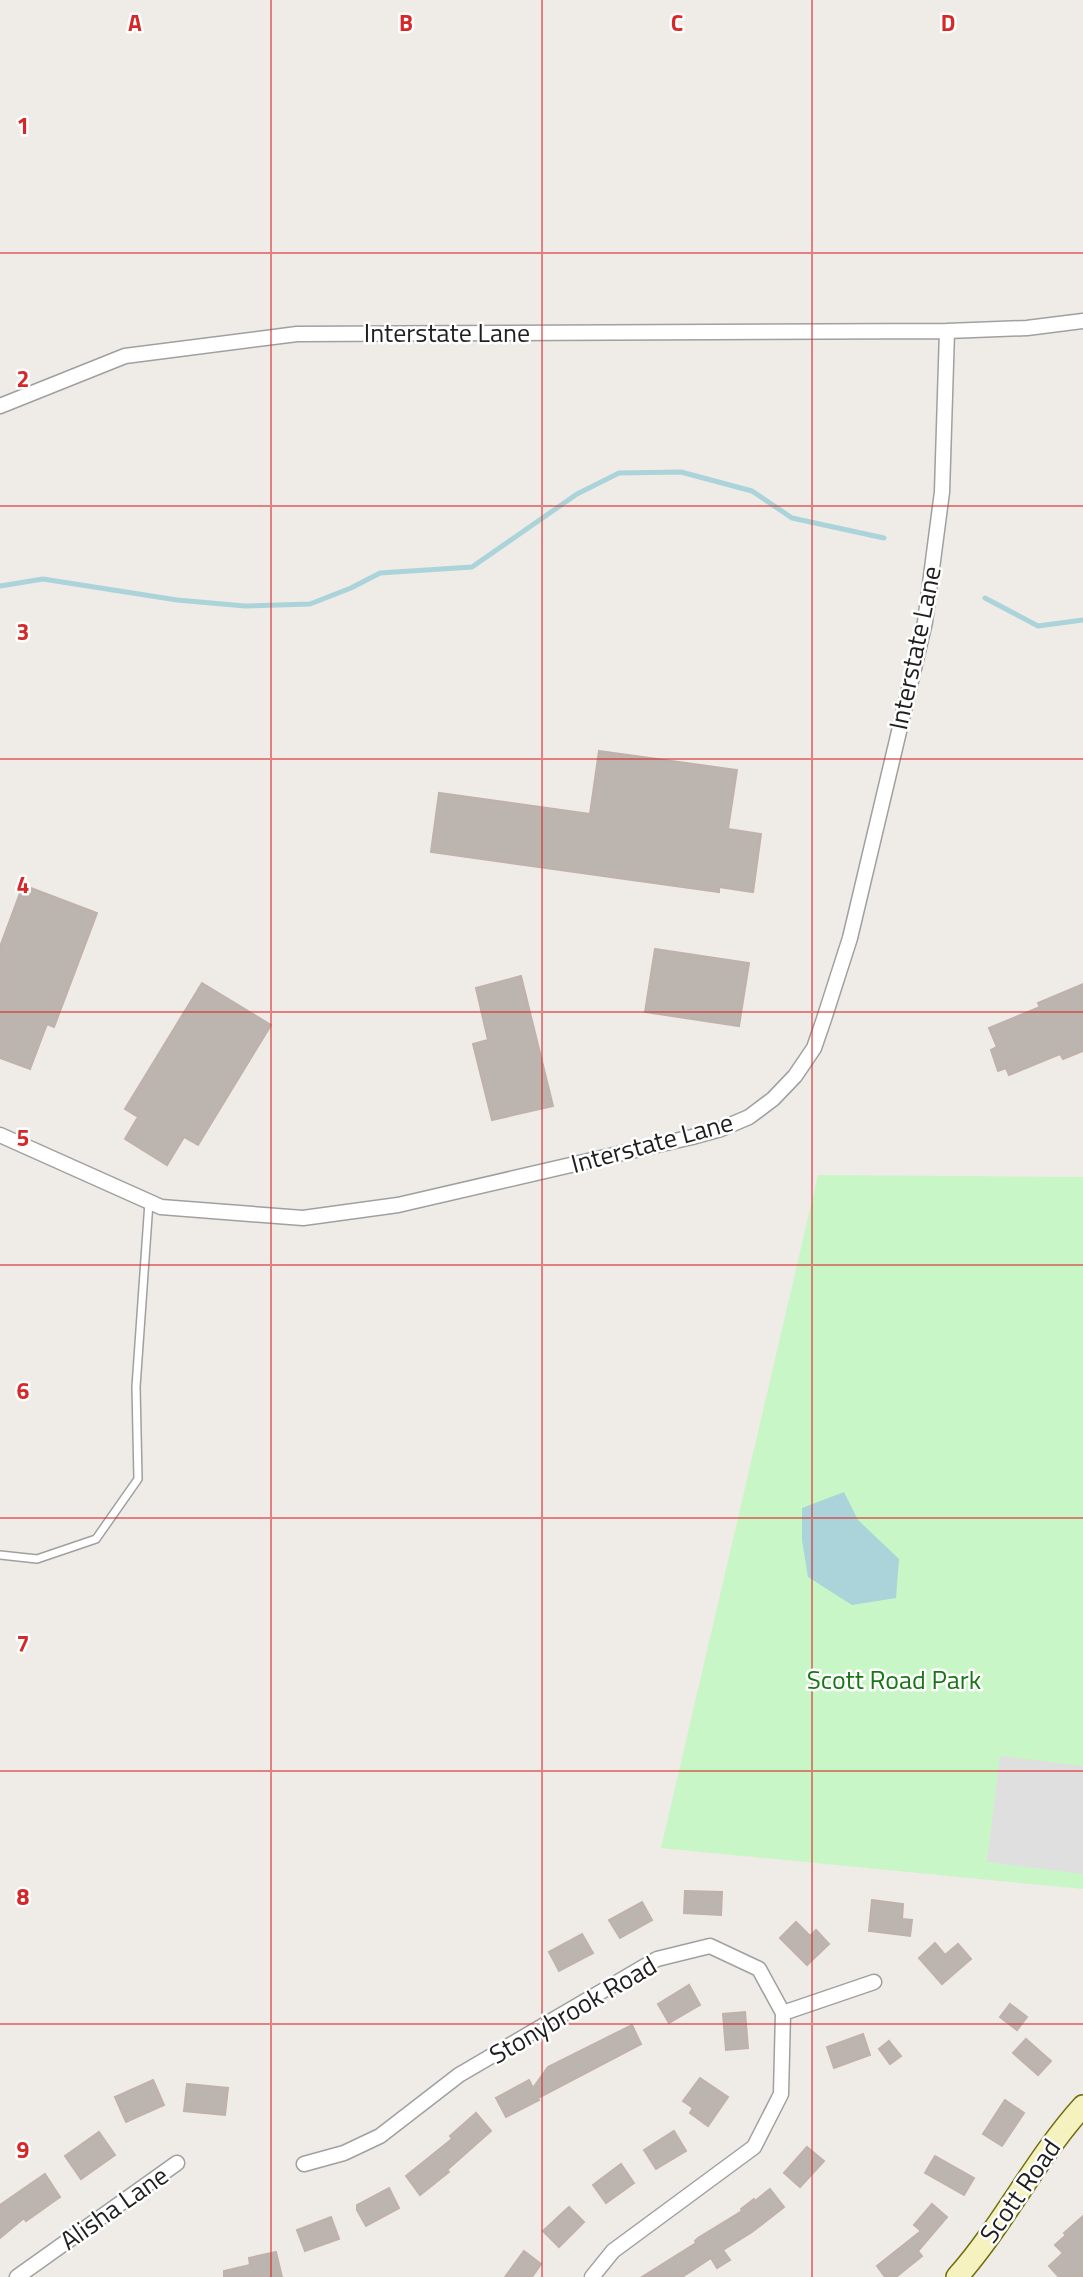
<svg xmlns="http://www.w3.org/2000/svg" width="1083" height="2277" viewBox="0 0 1083 2277" font-family="'Titillium Web',sans-serif">
  <style>
    .park { fill: #c8f6c7 }
    .parking { fill: #dfdfdf }
    .water { fill: #aad4da }
    .lines { fill: none; stroke-linecap: round; stroke-linejoin: round }
    .stream { stroke: #aad4da; stroke-width: 5 }
    .building { fill: #bcb4af; stroke: #c0b1aa; stroke-width: 2 }
    .lane-casing { stroke: #a0a0a0; stroke-width: 10 }
    .street-casing { stroke: #a0a0a0; stroke-width: 17 }
    .secondary-casing { stroke: #706f0d; stroke-width: 24 }
    .lane { stroke: #fff; stroke-width: 7 }
    .street { stroke: #fff; stroke-width: 14 }
    .secondary { stroke: #f5f2bf; stroke-width: 21 }
    .grid { fill: none; stroke: #d62828; stroke-width: 2; stroke-opacity: 0.55 }
    .labels { text-anchor: middle; stroke-width: 5; stroke-linejoin: round; paint-order: stroke }
    .street-label { font-size: 26px; fill: #1f1f1f; stroke: #fff }
    .park-label { font-size: 26px; fill: #177714; stroke: #fff }
    .grid-label { font-size: 23px; text-anchor: middle; font-weight: bold; fill: #d62828; stroke: #fff; stroke-width: 5; stroke-linejoin: round; paint-order: stroke }
  </style>
  <rect width="100%" height="100%" fill="#efebe6"/>
  <path class="park" d="M818 1175 1083 1177V1889L661 1848Z"/>
  <path class="parking" d="M1000 1756 1083 1766V1874L987 1862Z"/>
  <path class="water" d="M844 1492 858 1520 899 1559 896 1598 852 1605 808 1577 802 1540V1508Z"/>
  <g class="lines">
    <path class="stream" d="M0 586 43 579 177 600 245 606 310 604 351 588 380 573 472 567 577 494 619 473 681 472 752 491 792 518 884 538
      M985 598 1038 626 1083 620"/>
  </g>
  <path class="building" d="M599 751 737 770 728 829 761 834 753 892 719 887V892L431 852 439 793 590 814Z
    M23 885 97 913 54 1027 47 1024 30 1069 0 1058V947Z
    M655 949 749 963 739 1026 645 1012Z
    M521 976 553 1106 492 1120 473 1044 488 1040 476 988Z
    M202 983 271 1025 198 1145 184 1137 167 1165 125 1139 138 1117 125 1109Z
    M1083 984V1051L1063 1059 1060 1054 1009 1075 1006 1068 998 1071 991 1050 997 1047 989 1028 1040 1007 1038 1003Z
    M685 1891 722 1892 721 1915 684 1913Z
    M872 1900 903 1904 902 1919 912 1920 910 1936 869 1931Z
    M642 1902 652 1920 620 1938 609 1920Z
    M796 1922 810 1936 816 1930 829 1944 807 1965 780 1938Z
    M582 1934 593 1953 559 1971 549 1952Z
    M935 1943 945 1955 958 1944 971 1959 942 1984 919 1958Z
    M689 1985 700 2005 669 2023 658 2004Z
    M1010 2004 1027 2017 1017 2030 1000 2017Z
    M745 2012 748 2048 726 2050 723 2014Z
    M632 2025 641 2044 538 2098 539 2100 506 2117 496 2098 529 2080 533 2088 548 2067Z
    M863 2034 870 2055 834 2068 827 2047Z
    M1026 2039 1051 2061 1038 2075 1013 2053Z
    M889 2041 901 2056 890 2064 879 2049Z
    M700 2078 728 2097 708 2126 690 2113 693 2108 683 2101Z
    M153 2080 164 2105 126 2122 115 2097Z
    M187 2084 228 2088 225 2115 184 2111Z
    M1005 2100 1024 2113 1002 2146 983 2134Z
    M476 2113 491 2131 447 2170 449 2172 420 2195 406 2176 452 2139 450 2136Z
    M674 2131 686 2151 656 2169 644 2150Z
    M99 2132 115 2155 81 2179 65 2156Z
    M807 2147 824 2161 800 2187 784 2173Z
    M935 2156 974 2178 964 2195 925 2173Z
    M621 2164 634 2183 606 2203 593 2185Z
    M45 2174 60 2197 26 2221 24 2218 0 2238V2205Z
    M389 2188 399 2208 366 2226 357 2210V2205Z
    M770 2189 784 2207 752 2232 723 2250 730 2260 717 2268 711 2258 682 2277H642L696 2243 695 2241 698 2238 742 2211 741 2209 754 2199 755 2201Z
    M932 2204 947 2217 918 2251 922 2256 896 2277H885L877 2266 921 2231 914 2225Z
    M569 2207 584 2222 559 2247 543 2231Z
    M1083 2216V2277H1059L1049 2266 1063 2253 1055 2245 1066 2235 1064 2233Z
    M331 2217 339 2239 305 2251 297 2230Z
    M524 2251 541 2264 532 2277H505Z
    M276 2252 282 2277H224V2271L250 2265 249 2258Z"/>
  <g class="lines">
    <g class="lane-casing">
      <path id="lane" d="M0 1555 37 1559 96 1539 138 1479 136 1387 149 1202"/>
    </g>
    <g class="street-casing">
      <path id="street" d="M947 331 1027 328 1083 321
        M0 406 125 356 297 334 947 331 942 492 925 622 850 938 824 1019 814 1048 795 1076 773 1099 749 1117 721 1129 692 1137 398 1205 303 1218 161 1207 0 1135
        M783 2013 874 1982
        M304 2164 344 2153 380 2136 459 2075 657 1959 710 1946 759 1969 783 2013 781 2094 754 2147 613 2251 592 2277
        M17 2277 177 2163"/>
    </g>
    <g class="secondary-casing">
      <path id="secondary" d="M957 2277C1004 2224 1035 2159 1083 2106"/>
    </g>
    <use href="#lane" class="lane"/>
    <use href="#street" class="street"/>
    <use href="#secondary" class="secondary"/>
  </g>
  <path class="grid" d="M271 0V2277M542 0V2277M812 0V2277M0 253H1083M0 506H1083M0 759H1083M0 1012H1083M0 1265H1083M0 1518H1083M0 1771H1083M0 2024H1083"/>
  <g class="labels">
    <g class="street-label">
      <text x="447" y="342">Interstate Lane</text>
      <text transform="translate(915 648) rotate(-78)" y="9">Interstate Lane</text>
      <text transform="translate(652 1143) rotate(-15)" y="9">Interstate Lane</text>
      <text transform="translate(573 2010) rotate(-30)" y="9">Stonybrook Road</text>
      <text transform="translate(1020 2191) rotate(-55)" y="9">Scott Road</text>
      <text transform="translate(114 2208) rotate(-35)" y="9">Alisha Lane</text>
    </g>
    <g class="park-label">
      <text x="894" y="1689">Scott Road Park</text>
    </g>
  </g>
  <g class="grid-label">
    <text x="135" y="31">A</text>
    <text x="406" y="31">B</text>
    <text x="677" y="31">C</text>
    <text x="948" y="31">D</text>
    <text x="23" y="134">1</text>
    <text x="23" y="387">2</text>
    <text x="23" y="640">3</text>
    <text x="23" y="893">4</text>
    <text x="23" y="1146">5</text>
    <text x="23" y="1399">6</text>
    <text x="23" y="1652">7</text>
    <text x="23" y="1905">8</text>
    <text x="23" y="2158">9</text>
  </g>
</svg>
